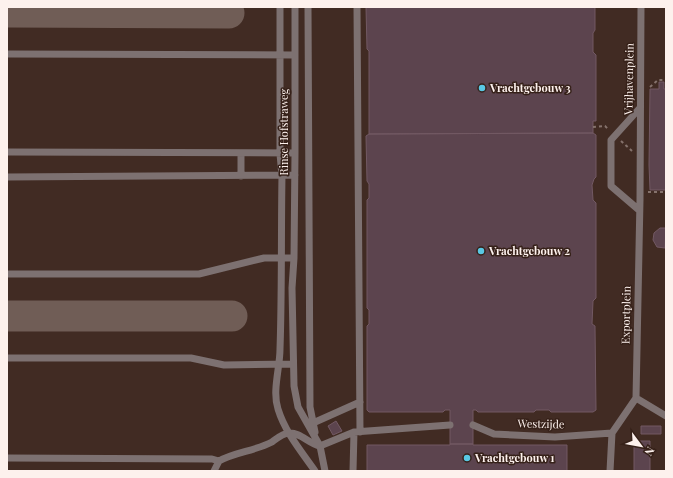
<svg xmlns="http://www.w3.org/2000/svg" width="673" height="478" viewBox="0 0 673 478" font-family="'Playfair Display',serif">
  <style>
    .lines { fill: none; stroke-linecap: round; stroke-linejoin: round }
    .taxiway { stroke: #705d56; stroke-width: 31 }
    .building { fill: #5c444e; stroke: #725963 }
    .path { stroke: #85726c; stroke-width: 2; stroke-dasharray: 3 3; stroke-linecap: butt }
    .lane { stroke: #7d7171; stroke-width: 7 }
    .poi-dot { fill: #59c8e4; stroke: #362119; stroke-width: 1.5 }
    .labels { text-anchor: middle; stroke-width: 3; stroke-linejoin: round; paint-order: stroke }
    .street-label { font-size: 11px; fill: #fdf1ed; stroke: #362119 }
    .poi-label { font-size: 11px; font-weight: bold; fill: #fdf1ed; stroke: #362119; text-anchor: start }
  </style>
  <rect width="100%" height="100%" fill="#412b23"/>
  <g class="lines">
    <path class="taxiway" d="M7 12 229 13
      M7 316H232"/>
  </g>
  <path class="building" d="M366 7H595V30L593 33V52L596 55V121H593V133L369 134V51L367 49Z
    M659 82H664V89H666V190H650L649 165 650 89H659Z
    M593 133 596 135V177L594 179 592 185 593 200 596 203V298L593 301 592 324 595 326 596 410 593 412H551L549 410H536L534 412H478L476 410H473V444H450V410H445L443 412H369L367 410V326L369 324V310L367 308V200L369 198V184L367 181 366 136 369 134Z
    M660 228H666L665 248 657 247 653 240 654 233Z
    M336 421 342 431 333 435 328 426Z
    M641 426H661V434H641Z
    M634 441H650V471H634Z
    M450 444H473V445H567V471H367V445H450Z"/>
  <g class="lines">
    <path class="path" d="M650 87 658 80H666
      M593 127 605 126 609 130
      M621 141 632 151
      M648 192H666"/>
    <path class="lane" d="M280 7V154L282 176C281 234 282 291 280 349 280 368 272 391 278 409 285 432 301 451 315 471
      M295 7V153L294 258 292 288 294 386 298 407 320 446 325 471
      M308 7 310 407 315 432
      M357 7 360 432
      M7 54 295 55
      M639 109 611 140V186L639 210
      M7 152 295 153
      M241 176V154
      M7 177 295 175
      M7 274H199L264 258H294
      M7 358H191L224 365 293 364
      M636 398 666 416
      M313 423 360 402
      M473 425 494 434 555 437 612 433
      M320 446 354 432 450 425
      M7 458 212 459 219 461C235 452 255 451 272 442 276 439 283 433 289 433 300 432 309 444 320 446
      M214 471 219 461
      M353 471 354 432
      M610 471 612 433 636 398 640 200 641 7"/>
  </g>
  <g class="poi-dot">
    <circle cx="482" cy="88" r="4"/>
    <circle cx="481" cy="251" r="4"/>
    <circle cx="467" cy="458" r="4"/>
  </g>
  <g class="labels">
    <g class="street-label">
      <text transform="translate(629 79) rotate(-89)" y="4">Vrijhavenplein</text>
      <text transform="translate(284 132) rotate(-90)" y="4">Rinse Hofstraweg</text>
      <text transform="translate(626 315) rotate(-89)" y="4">Exportplein</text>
      <text transform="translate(541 424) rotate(1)" y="4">Westzijde</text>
    </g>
    <g class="poi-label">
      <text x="490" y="92">Vrachtgebouw 3</text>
      <text x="489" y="255">Vrachtgebouw 2</text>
      <text x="475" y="462">Vrachtgebouw 1</text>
    </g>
  </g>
  <rect width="673" height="478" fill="none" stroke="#fdf1ed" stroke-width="16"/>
  <g transform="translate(641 446) rotate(122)" stroke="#362119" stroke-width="3" paint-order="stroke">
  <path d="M0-3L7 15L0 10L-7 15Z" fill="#fdf1ed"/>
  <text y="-6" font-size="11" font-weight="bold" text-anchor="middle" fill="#fdf1ed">N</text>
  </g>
</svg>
